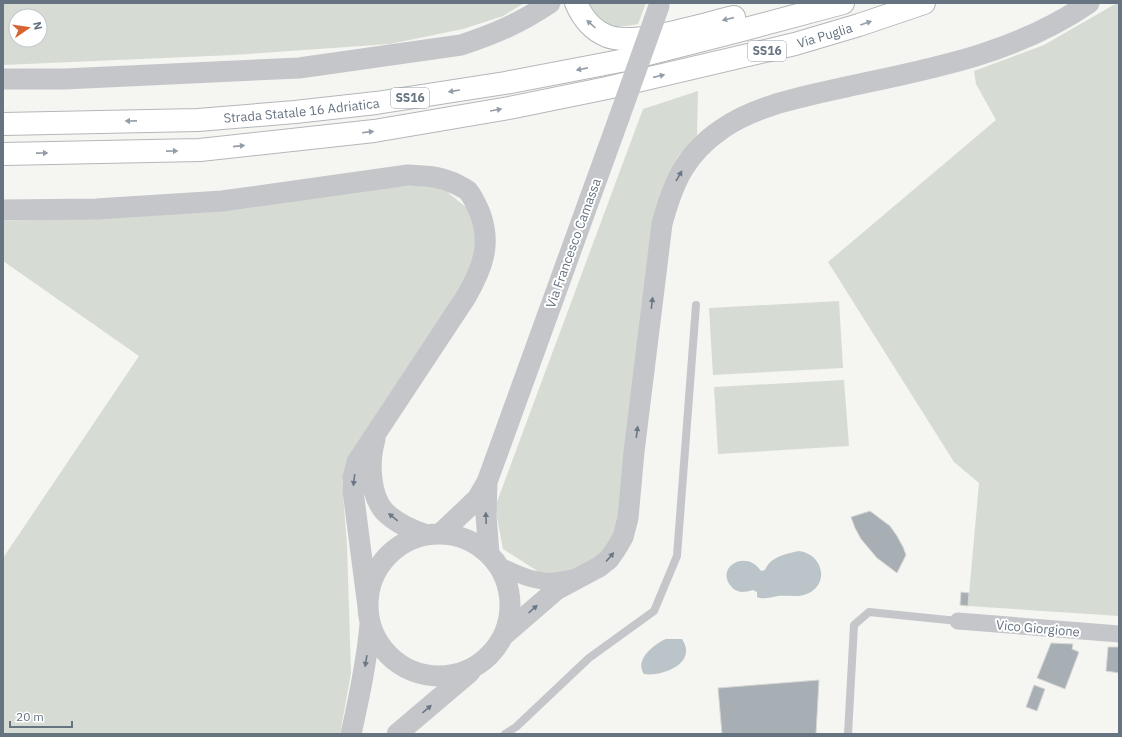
<svg xmlns="http://www.w3.org/2000/svg" width="1122" height="737" viewBox="0 0 1122 737" font-family="'IBM Plex Sans',sans-serif">
  <style>
    .green { fill: #d6dcd3; fill-rule: evenodd }
    .water { fill: #bbc4c9 }
    .building { fill: #a8afb4; stroke: #d6d7d5 }
    .lines { fill: none; stroke-linecap: round; stroke-linejoin: round }
    .trunk-casing { stroke: #b4b7ba; stroke-width: 24 }
    .service { stroke: #c4c6ca; stroke-width: 8 }
    .minor { stroke: #c4c6ca; stroke-width: 17 }
    .tertiary { stroke: #c4c6ca; stroke-width: 21 }
    .trunk { stroke: #fff; stroke-width: 22 }
    .tertiary-bridge { stroke: #c4c6ca; stroke-width: 21 }
    .oneway { fill: #949da7 }
    .oneway2 { fill: #6b7785 }
    .labels { text-anchor: middle; stroke-width: 4; stroke-linejoin: round; paint-order: stroke }
    .shield { fill: #fff; stroke: #949da7; stroke-width: 1 }
    .shield-label { font-size: 12px; font-weight: bold; fill: #667381 }
    .street-label { font-size: 13px; fill: #667381; stroke: #fff }
  </style>
  <rect width="100%" height="100%" fill="#f5f5f2"/>
  <path class="green" d="M3 3H524L503 16 463 29 390 44 233 55 3 65ZM16 16H40V40H16Z
    M589 3H646L638 24C612 29 603 27 589 3Z
    M1117 3H1119V616L968 606 979 483 954 462 828 262 996 120 976 84 974 71 1044 45Z
    M698 91 697 135 677 158 662 197 621 513 611 546 585 568 564 573 539 572 503 549 495 507 643 109Z
    M425 184 446 191 467 208 479 234 475 265 370 427 342 480 347 545 351 673 340 734H3V558L139 356 3 261V221L102 218Z
    M839 301 843 368 713 375 709 308Z
    M844 380 849 446 718 454 714 387Z"/>
  <path class="water" d="M799 551C822 554 830 582 809 593 800 598 788 595 778 596 771 597 763 600 757 597V592L753 590C750 591 745 592 741 592 736 591 733 589 730 585 716 566 747 549 761 571L765 570C771 556 786 554 799 551Z
    M666 639H682C698 663 663 677 644 674 634 660 654 644 666 639Z"/>
  <path class="building" d="M870 511 890 526 897 536 903 547 906 555 897 573 877 558 861 539 855 528 851 517Z
    M961 592 969 593 968 606 960 605Z
    M1051 643 1073 644 1072 649 1079 652 1065 689 1037 678Z
    M1108 647H1119V673L1106 671Z
    M819 680 816 734H722L718 688Z
    M1034 685 1045 689 1037 711 1026 707Z"/>
  <g class="lines">
    <g class="trunk-casing">
      <g id="trunk">
        <path d="M576 3C582 17 592 30 607 36 634 47 704 24 734 17"/>
        <path id="s1" d="M3 124 198 120 295 112 376 103 505 83 620 61 738 31 843 3"/>
        <path id="s2" d="M3 154 200 150 374 131 509 108 607 88 795 44 859 25 924 3"/>
      </g>
    </g>
    <path class="service" d="M505 734 516 727 589 658 654 611 677 556 696 305
      M848 734 854 625 869 612 958 621"/>
    <path class="minor" d="M498 565C515 573 533 582 552 581 559 581 566 579 573 578
      M958 621 1119 634"/>
    <path class="tertiary" d="M3 79H64L299 68 461 45C495 34 520 23 550 3
      M3 210 96 209 222 201 408 175C427 176 441 176 458 185 461 187 466 189 468 191 473 197 477 206 480 213 492 245 482 269 466 297L357 462 353 478V491L368 607
      M375 439C369 460 369 493 384 511 396 523 411 530 427 535
      M487 482 486 515 489 554
      M368 605a71 71 0 1 1 142 0a71 71 0 1 1-142 0Z
      M440 534 477 499 487 482 619 118
      M504 635 556 590 599 567 609 559 616 549 623 537 628 518 634 452 662 224C673 183 685 154 722 129 757 104 808 96 850 86 935 68 1016 53 1089 3
      M351 734C359 698 367 661 370 624
      M397 734 470 672"/>
    <use href="#trunk" class="trunk"/>
    <path class="tertiary-bridge" d="M619 118 659 6"/>
  </g>
  <defs><path id="oneway-solid" d="M-6-.8H1V-3.2L6.5 0L1 3.2V.8H-6Z"/></defs>
  <g class="oneway">
    <use href="#oneway-solid" transform="translate(728 19) rotate(167)"/>
    <use href="#oneway-solid" transform="translate(866 23) rotate(-19)"/>
    <use href="#oneway-solid" transform="translate(591 24) rotate(-138)"/>
    <use href="#oneway-solid" transform="translate(582 69) rotate(169)"/>
    <use href="#oneway-solid" transform="translate(659 76) rotate(-13)"/>
    <use href="#oneway-solid" transform="translate(454 91) rotate(171)"/>
    <use href="#oneway-solid" transform="translate(496 110) rotate(-10)"/>
    <use href="#oneway-solid" transform="translate(131 121) rotate(179)"/>
    <use href="#oneway-solid" transform="translate(368 132) rotate(-7)"/>
    <use href="#oneway-solid" transform="translate(239 146) rotate(-6)"/>
    <use href="#oneway-solid" transform="translate(172 151) rotate(-1)"/>
    <use href="#oneway-solid" transform="translate(42 153) rotate(-1)"/>
  </g>
  <g class="oneway2">
    <use href="#oneway-solid" transform="translate(679 176) rotate(-60)"/>
    <use href="#oneway-solid" transform="translate(652 303) rotate(-83)"/>
    <use href="#oneway-solid" transform="translate(637 432) rotate(-83)"/>
    <use href="#oneway-solid" transform="translate(354 480) rotate(97)"/>
    <use href="#oneway-solid" transform="translate(393 517) rotate(-141)"/>
    <use href="#oneway-solid" transform="translate(486 518) rotate(-92)"/>
    <use href="#oneway-solid" transform="translate(610 557) rotate(-49)"/>
    <use href="#oneway-solid" transform="translate(533 609) rotate(-42)"/>
    <use href="#oneway-solid" transform="translate(366 661) rotate(99)"/>
    <use href="#oneway-solid" transform="translate(427 709) rotate(-40)"/>
  </g>
  <g class="labels">
    <g class="shield">
      <rect x="748" y="41" width="38" height="20" rx="3"/>
      <rect x="391" y="88" width="38" height="20" rx="3"/>
    </g>
    <g class="shield-label">
      <text x="767" y="55">SS16</text>
      <text x="410" y="102">SS16</text>
    </g>
    <g class="street-label">
      <text dy="5" stroke="none"><textPath href="#s2" startOffset="833">Via Puglia</textPath></text>
      <text dy="5" stroke="none"><textPath href="#s1" startOffset="299">Strada Statale 16 Adriatica</textPath></text>
      <text transform="translate(573 243) rotate(-70)" y="5">Via Francesco Camassa</text>
      <text transform="translate(1038 628) rotate(5)" y="5">Vico Giorgione</text>
    </g>
  </g>
  <rect width="1122" height="737" fill="none" stroke="#667381" stroke-width="8"/>
  <g transform="translate(28 28) rotate(77)"><circle r="19" fill="#ffffff" stroke="#c2c7cd"/>
  <path d="M0-3L7 15L0 10L-7 15Z" fill="#d76330"/>
  <text y="-6" font-size="11" font-weight="bold" text-anchor="middle" fill="#667381">N</text>
  </g>
  <path d="M10 721v6h62v-6" fill="none" stroke="#667381" stroke-width="2"/>
  <text x="16" y="721" font-size="12" fill="#667381" stroke="#ffffff" stroke-width="3" paint-order="stroke">20 m</text>
</svg>
